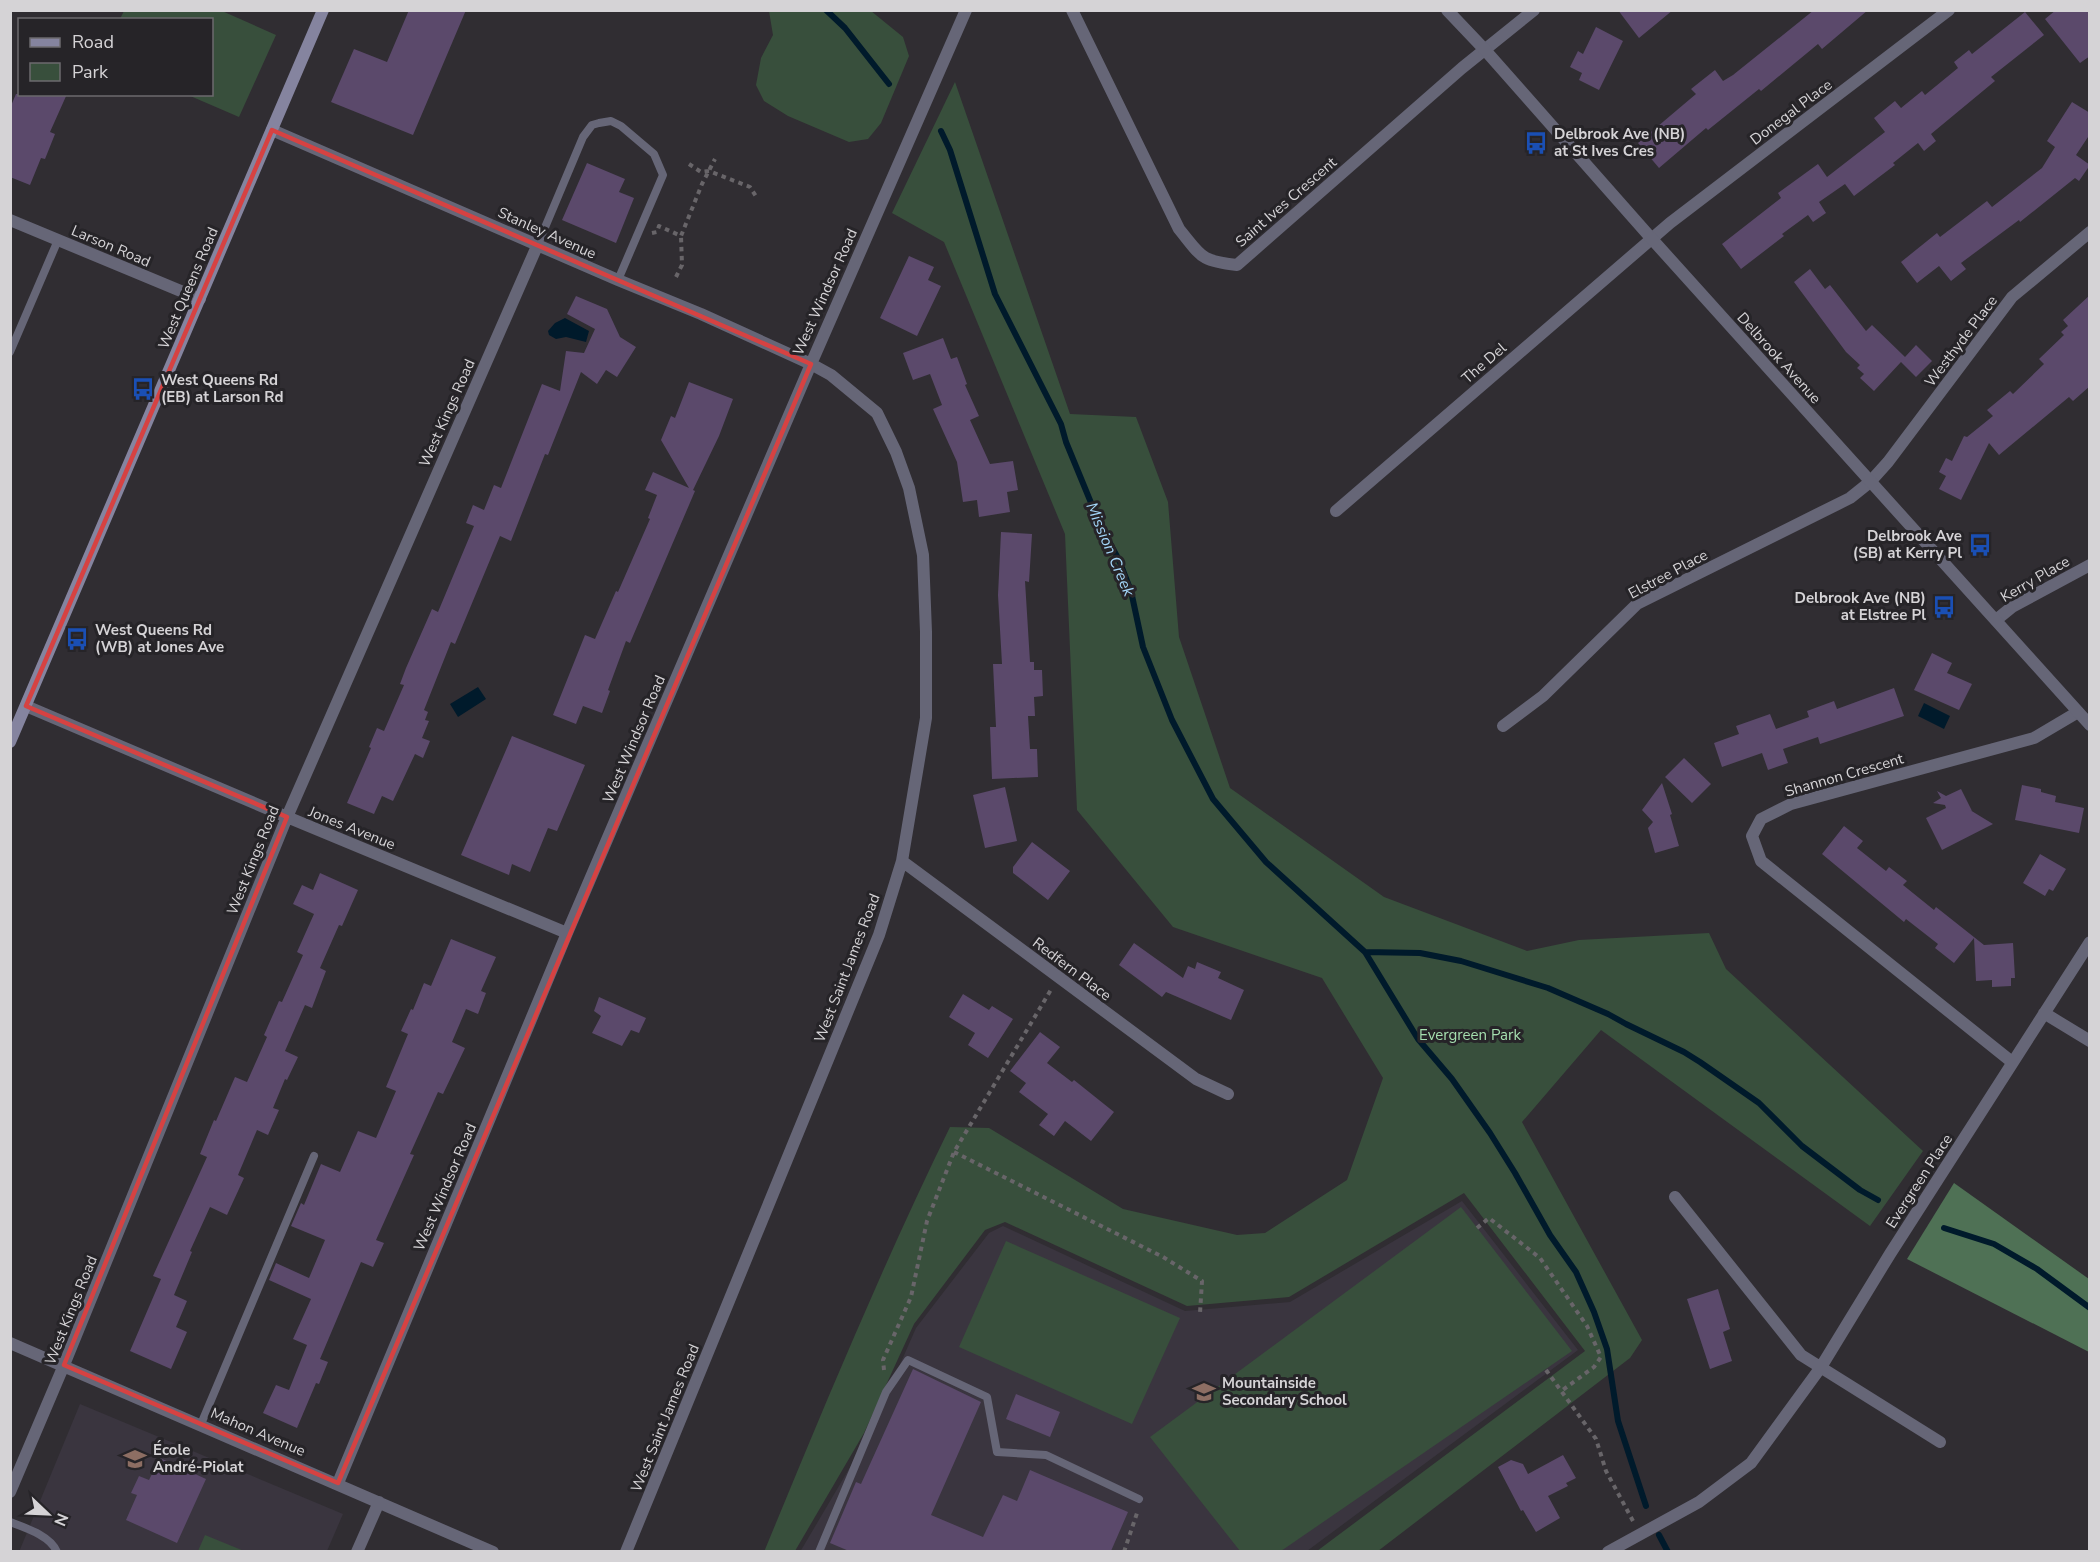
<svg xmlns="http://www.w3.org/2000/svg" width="2100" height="1562" viewBox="0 0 2100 1562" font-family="'Nunito Sans',sans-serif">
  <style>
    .built { fill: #3a353f }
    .green { fill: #384f3c }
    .forest { fill: #4f7155 }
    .water { fill: #001a2b }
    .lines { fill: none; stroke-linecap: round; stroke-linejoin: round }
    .stream { stroke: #001a2b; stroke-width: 6 }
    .building { fill: #5b496b }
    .path { stroke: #686569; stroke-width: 4; stroke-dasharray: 4.5 4.5; stroke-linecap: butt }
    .service { stroke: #667; stroke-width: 8 }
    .minor { stroke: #667; stroke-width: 12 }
    .tertiary { stroke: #667; stroke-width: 12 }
    .secondary { stroke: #85849f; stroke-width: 12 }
    .marked { fill: none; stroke: #d64242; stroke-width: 4.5; stroke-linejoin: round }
    .labels { text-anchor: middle; stroke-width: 6; stroke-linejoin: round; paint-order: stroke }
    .street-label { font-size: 15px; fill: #d5d3d6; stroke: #262428 }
    .poi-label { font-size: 15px; font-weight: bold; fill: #d5d3d6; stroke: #262428; text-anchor: start }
    .park-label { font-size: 15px; fill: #a5dfaf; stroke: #262428 }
    .water-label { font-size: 16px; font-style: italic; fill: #a4d6f9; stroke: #262428 }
  </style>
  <rect width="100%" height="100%" fill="#302d32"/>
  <path class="built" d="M1462 1201 1578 1350 1307 1551 800 1552 869 1435 916 1328 989 1233 1003 1226 1185 1311 1290 1302Z
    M80 1404 343 1514 327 1551 19 1552Z"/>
  <path class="green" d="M124 11H222L276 35 239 117 188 95 212 94V20L120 19Z
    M769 11H871L903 37 909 56 881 123 868 139 849 142 788 116 764 101 756 85 761 58 773 35Z
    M955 82 1070 414 1136 417 1168 502 1179 637 1230 788 1384 897 1527 951 1579 940 1709 933 1726 969 1923 1151 1870 1226 1601 1030 1522 1122 1642 1340 1630 1358 1378 1551H1317L1585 1351 1464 1193 1289 1297 1187 1306 1005 1222 985 1230 914 1324 864 1433 795 1551 764 1552C823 1409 882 1266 950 1127L989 1128 1123 1209 1237 1235 1265 1233 1347 1180 1383 1078 1322 978 1173 927 1077 810 1065 534 944 242 892 213Z
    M1461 1207 1572 1351 1281 1551H1240L1150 1437Z
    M1006 1241 1180 1318 1132 1424 959 1347Z
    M205 1535 244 1551H198Z"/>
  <path class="forest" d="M1954 1183 2089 1279V1352L1907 1259Z"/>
  <path class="water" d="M565 318 589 331 586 342 566 337 556 339 549 335 548 331 555 323Z
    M478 687 486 699 458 717 450 704Z
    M1924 703 1950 716 1944 729 1918 716Z"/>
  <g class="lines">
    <path class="stream" d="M826 10 845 28 889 84
      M941 131 950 150 995 294 1061 424 1066 442 1101 527 1119 560 1131 591 1143 647 1172 720 1213 799 1266 862 1365 952 1418 1039 1452 1079 1490 1133 1515 1173 1550 1235 1576 1272 1594 1312 1607 1349 1618 1421 1646 1506
      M1365 952 1420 953 1461 961 1548 988 1608 1014 1626 1024 1684 1052 1700 1062 1759 1103 1802 1146 1860 1190 1878 1200
      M1944 1228 1994 1244 2037 1269 2090 1308
      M1659 1535 1668 1552"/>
  </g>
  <path class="building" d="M409 10H466L413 135 331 102 354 49 387 62Z
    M1618 10H1673L1639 38Z
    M1814 10H1868L1822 49 1818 44 1761 91 1759 89 1708 130 1706 128 1659 168 1638 143 1696 94 1691 89 1715 70 1723 81 1733 75Z
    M2056 10H2090V56L2080 63 2045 19Z
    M2025 12 2044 35 1991 77 1995 81 1931 134 1936 141 1924 151 1918 143 1893 163 1895 165 1854 196 1845 184 1819 202 1826 213 1813 222 1808 215 1782 234 1784 236 1741 269 1722 244 1781 198 1778 193 1818 164 1827 177 1885 132 1874 118 1895 101 1901 108 1922 91 1925 95 1958 68 1954 62 1969 50 1972 54Z
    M1596 27 1623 41 1599 90 1579 80 1582 73 1570 67 1578 51 1583 54Z
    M16 94H67L50 132 55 134 45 159 41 158 30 185 10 177V108Z
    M2072 102 2090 113V134L2076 155 2090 165 2079 181 2075 178 2020 222 2019 220 1961 263 1966 269 1951 281 1939 266 1917 283 1901 262 1937 233 1940 237 1987 201 1992 207 2042 168 2055 147 2047 141Z
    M587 163 625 179 619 192 634 198 616 243 562 220Z
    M909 256 934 267 928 280 941 286 917 336 880 318Z
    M1810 269 1825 289 1830 285 1866 331 1872 325 1905 357 1916 345 1932 361 1916 377 1901 362 1874 391 1860 378 1864 374 1857 368 1860 365 1846 352 1794 282Z
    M2090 295V386L2073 401 2069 397 1999 455 1989 443 1961 500 1939 489 1946 476 1939 472 1946 458 1952 461 1964 436 1967 437 1993 416 1987 410 2010 391 2013 394 2044 364 2039 359 2064 335 2061 332 2068 326 2063 320Z
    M576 296 607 309 620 337 636 347 617 377 606 370 597 384 581 372 548 455 545 454 511 541 500 536 455 644 451 642 424 710 428 712 425 720 429 721 422 738 430 741 423 758 415 754 393 801 382 796 374 814 347 803 371 748 369 747 377 728 384 731 404 685 400 684 406 668 432 609 438 612 474 526 466 523 473 505 484 510 494 485 501 488 542 384 560 391 566 351 584 353 595 329 567 314Z
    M943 338 951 359 957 357 967 384 965 385 979 416 970 420 990 464 1013 461 1018 490 1007 492 1010 512 979 517 977 500 963 502 957 462 933 409 942 405 930 374 913 380 903 353Z
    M689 382 733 399 719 436 693 490 695 491 630 643 626 641 608 690 610 691 602 713 583 706 576 724 553 715 585 635 595 639 616 591 618 592 650 519 648 518 657 495 645 490 653 472 689 488 661 440 671 416 675 418Z
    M1001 532 1032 534 1029 582 1025 581 1030 662H1034V670H1042L1043 696 1034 697 1035 716H1028L1030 749H1037L1038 777 992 779 990 727H996L993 664H1002L998 595Z
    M1932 653 1952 663 1947 673 1972 684 1959 710 1914 690Z
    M1894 688 1904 716 1820 744 1818 737 1783 749 1788 763 1768 770 1762 753 1722 767 1714 743 1739 734 1736 726 1770 714 1776 729 1809 717 1807 711 1834 701 1837 709Z
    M512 736 585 765 557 831 548 828 530 872 512 864 509 875 461 855Z
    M1684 758 1711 784 1692 803 1665 777Z
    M1662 783 1672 814 1670 815 1679 846 1655 853 1648 828 1653 822 1642 810Z
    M2022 785 2041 789V792L2056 796 2055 802 2084 808 2079 833 2015 820Z
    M1005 787 1017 841 985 848 973 795Z
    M1961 789 1972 811 1970 810 1993 824 1942 850 1926 818 1946 808 1945 805 1933 803 1941 798 1937 791 1946 796Z
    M1844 826 1863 841 1857 848 1886 871 1889 867 1907 881 1903 885 1934 910 1936 907 1984 945 2013 943 2015 978H2011V986L1992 987V980L1976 981 1974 938 1954 963 1935 948 1938 944 1906 919 1904 922 1822 854Z
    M1032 842 1070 871 1048 900 1013 873V867Z
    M2040 854 2066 869 2053 891 2049 889 2045 896 2023 883Z
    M320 873 358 890 342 926 339 925 320 968 326 971 312 1008 305 1005 285 1051 298 1057 287 1080 285 1079 273 1108 279 1110 268 1135 257 1130 238 1175 244 1178 227 1215 210 1207 190 1251 192 1252 174 1295 187 1301 176 1327 187 1332 171 1369 130 1351 161 1279 153 1276 207 1157 200 1154 214 1120 216 1121 235 1077 247 1082 267 1037 264 1035 279 1001 282 1002 303 955 297 952 314 914 293 904 302 885 313 890Z
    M451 939 496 957 481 991 486 993 478 1014 466 1009 452 1042 465 1048 443 1094 438 1092 410 1154 414 1155 376 1240 384 1243 373 1267 361 1262 320 1359 328 1362 319 1384 316 1383 297 1428 263 1413 276 1385 289 1390 307 1345 293 1339 311 1299 269 1280 276 1263 309 1278 325 1240 291 1226 301 1203 304 1205 321 1164 340 1172 358 1131 376 1138 396 1091 386 1087 408 1034 401 1031 411 1009 413 1010 424 983 431 986Z
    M1134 943 1183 978 1188 966 1195 969 1197 962 1221 972 1218 978 1244 990 1231 1020 1166 992 1162 997 1119 965Z
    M963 994 989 1010 992 1006 1013 1019 988 1058 968 1045 975 1033 949 1017Z
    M599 997 646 1018 639 1033 631 1030 622 1046 592 1033 601 1016 594 1011Z
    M1040 1032 1060 1047 1047 1063 1072 1082 1074 1080 1114 1112 1091 1141 1065 1121 1054 1136 1039 1125 1048 1114 1019 1092 1026 1083 1010 1071Z
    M1718 1289 1730 1329 1723 1332 1732 1361 1710 1369 1687 1299Z
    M913 1369 981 1402 931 1515 983 1537 1003 1495 1017 1501 1030 1470 1128 1512 1111 1551H849L830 1543 856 1482 861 1484Z
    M1016 1394 1060 1412 1050 1437 1006 1419Z
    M1563 1455 1576 1478 1566 1483 1568 1486 1548 1496 1560 1518 1536 1532 1523 1510 1521 1511 1498 1467 1511 1460 1523 1464 1528 1474Z
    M160 1458 206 1479 177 1543 126 1520 137 1495 131 1493 139 1476 149 1480Z"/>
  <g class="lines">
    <path class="path" d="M689 164 701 172 709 171 750 187 757 198
      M652 233 657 232 659 226 681 236 702 184 715 159
      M676 277 682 265 681 236
      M954 1152 1163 1257 1202 1281 1200 1313
      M1477 1228 1489 1218 1540 1258 1587 1326 1601 1357 1594 1367 1560 1392
      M884 1370 883 1360 911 1297 927 1221 954 1152 1052 988
      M1546 1370 1596 1439 1606 1471 1633 1521
      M1124 1552 1138 1510"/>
    <path class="service" d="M538 244 583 137 592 125 599 123 611 121 621 126 654 154 663 175 618 280
      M10 352 58 240
      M201 1424 314 1156
      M10 1522C26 1528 51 1536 57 1552
      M819 1552 886 1392 908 1360 987 1397 997 1452 1046 1455 1139 1499"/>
    <path class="minor" d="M1072 10 1179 229C1202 257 1200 261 1237 265L1462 68 1534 10
      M272 130 618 280 701 314 811 364 831 375 877 413 896 452 909 488 923 555 926 632V718L902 861 879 935 626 1552
      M10 220 200 299
      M1336 511 1670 223 1949 10
      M1996 620 2012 607 2090 565
      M26 706 287 817 567 933
      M1503 726 1543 696 1637 604 1850 498 1870 482 1888 462 2012 297 2090 232
      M902 861 1196 1079 1228 1094
      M2044 1013 2090 1041
      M2012 1062 1761 861 1752 836 1761 819 1791 804 2034 738 2078 712
      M1675 1197 1801 1355 1940 1442
      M10 1343 493 1552
      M338 1483 567 933 811 364 966 10
      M10 1492 64 1365 287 817 538 244
      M357 1552 379 1502
      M1608 1552 1699 1502 1751 1463 1821 1367 1890 1254 2090 942"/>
    <path class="tertiary" d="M1447 10 1485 50 1651 238 2090 725"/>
    <path class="secondary" d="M10 742 323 10"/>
  </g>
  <path class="marked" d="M272 130 811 364 338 1483 64 1365 287 817 26 706Z"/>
  <defs>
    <g id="bus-bare" transform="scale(1.8)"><path d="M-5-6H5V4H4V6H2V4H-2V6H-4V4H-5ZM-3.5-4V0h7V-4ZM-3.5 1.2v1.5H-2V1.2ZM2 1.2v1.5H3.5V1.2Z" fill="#1a4fb4" stroke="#262428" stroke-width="2.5" paint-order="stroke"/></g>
    <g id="school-bare" transform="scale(1.8)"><path d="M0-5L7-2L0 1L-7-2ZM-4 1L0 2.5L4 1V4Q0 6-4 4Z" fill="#8d6e63" stroke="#262428" stroke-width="2.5" paint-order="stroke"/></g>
  </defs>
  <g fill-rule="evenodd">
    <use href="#bus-bare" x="1536" y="143"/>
    <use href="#bus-bare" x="143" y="389"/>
    <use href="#bus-bare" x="1980" y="545"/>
    <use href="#bus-bare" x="1944" y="607"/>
    <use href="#bus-bare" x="77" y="639"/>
    <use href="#school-bare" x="1204" y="1392"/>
    <use href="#school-bare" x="135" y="1459"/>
  </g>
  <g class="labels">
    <g class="street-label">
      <text transform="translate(1791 112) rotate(-37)" y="5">Donegal Place</text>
      <text transform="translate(1286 202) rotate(-41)" y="5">Saint Ives Crescent</text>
      <text transform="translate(547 233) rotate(24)" y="5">Stanley Avenue</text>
      <text transform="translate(111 246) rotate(23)" y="5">Larson Road</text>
      <text transform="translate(188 288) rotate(-67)" y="5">West Queens Road</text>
      <text transform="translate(825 292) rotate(-66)" y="5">West Windsor Road</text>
      <text transform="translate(1961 341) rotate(-53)" y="5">Westhyde Place</text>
      <text transform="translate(1779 358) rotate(48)" y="5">Delbrook Avenue</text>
      <text transform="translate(1484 363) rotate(-41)" y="5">The Del</text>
      <text transform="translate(447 413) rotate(-66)" y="5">West Kings Road</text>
      <text transform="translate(1668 574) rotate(-28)" y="5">Elstree Place</text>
      <text transform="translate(2035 579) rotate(-30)" y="5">Kerry Place</text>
      <text transform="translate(634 739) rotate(-67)" y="5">West Windsor Road</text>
      <text transform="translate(1844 775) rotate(-16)" y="5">Shannon Crescent</text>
      <text transform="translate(352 828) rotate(22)" y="5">Jones Avenue</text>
      <text transform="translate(253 860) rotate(-68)" y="5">West Kings Road</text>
      <text transform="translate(847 968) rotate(-69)" y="5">West Saint James Road</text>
      <text transform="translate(1072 969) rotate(37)" y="5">Redfern Place</text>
      <text transform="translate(1919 1181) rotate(-57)" y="5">Evergreen Place</text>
      <text transform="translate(445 1187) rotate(-67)" y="5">West Windsor Road</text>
      <text transform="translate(71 1310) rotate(-68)" y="5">West Kings Road</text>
      <text transform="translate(665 1418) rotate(-68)" y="5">West Saint James Road</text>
      <text transform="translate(258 1432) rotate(23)" y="5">Mahon Avenue</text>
    </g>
    <g class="poi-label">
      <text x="1554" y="139">Delbrook Ave (NB)<tspan x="1554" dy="17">at St Ives Cres</tspan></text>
      <text x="161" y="385">West Queens Rd<tspan x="161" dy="17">(EB) at Larson Rd</tspan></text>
      <text x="1962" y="541" text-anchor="end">Delbrook Ave<tspan x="1962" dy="17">(SB) at Kerry Pl</tspan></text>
      <text x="1926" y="603" text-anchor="end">Delbrook Ave (NB)<tspan x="1926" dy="17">at Elstree Pl</tspan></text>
      <text x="95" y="635">West Queens Rd<tspan x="95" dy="17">(WB) at Jones Ave</tspan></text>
      <text x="1222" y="1388">Mountainside<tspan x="1222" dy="17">Secondary School</tspan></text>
      <text x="153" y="1455">École<tspan x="153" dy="17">André-Piolat</tspan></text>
    </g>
    <g class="park-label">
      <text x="1470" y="1040">Evergreen Park</text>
    </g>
    <g class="water-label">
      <text transform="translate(1111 549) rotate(67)" y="6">Mission Creek</text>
    </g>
  </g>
  <rect width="2100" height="1562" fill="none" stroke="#d5d3d6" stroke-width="24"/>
  <rect x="18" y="18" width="195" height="78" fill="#262428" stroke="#6c6a6e" stroke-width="1.5"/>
  <rect x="30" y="38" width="30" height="9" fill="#85849f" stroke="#6c6a6e" stroke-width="1.5"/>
  <text x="72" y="48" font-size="18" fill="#d5d3d6">Road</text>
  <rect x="30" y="63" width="30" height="18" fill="#384f3c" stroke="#6c6a6e" stroke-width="1.5"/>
  <text x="72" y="78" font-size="18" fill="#d5d3d6">Park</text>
  <g transform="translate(48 1514) rotate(113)" stroke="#262428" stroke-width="4.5" paint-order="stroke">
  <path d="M0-4.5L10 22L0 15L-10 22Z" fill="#d5d3d6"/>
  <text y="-9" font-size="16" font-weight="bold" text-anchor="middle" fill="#d5d3d6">N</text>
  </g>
</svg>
